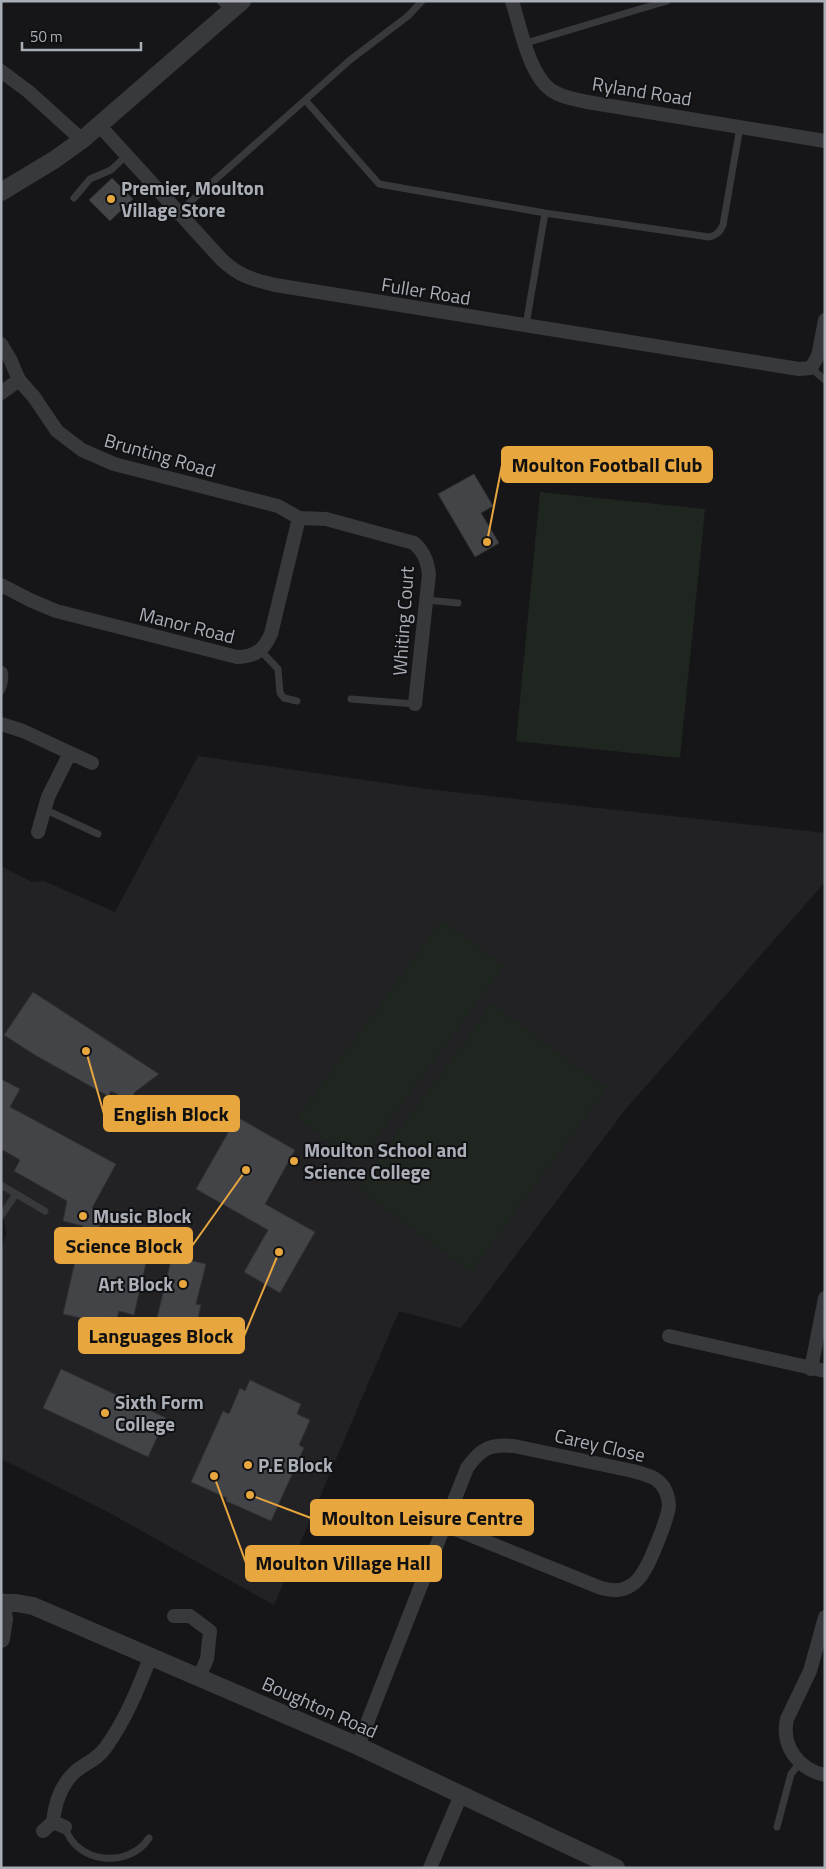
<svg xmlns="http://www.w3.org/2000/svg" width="826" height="1869" viewBox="0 0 826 1869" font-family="'Titillium Web',sans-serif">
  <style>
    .built { fill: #222225 }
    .green { fill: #1f261f }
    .building { fill: #434448; stroke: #303134 }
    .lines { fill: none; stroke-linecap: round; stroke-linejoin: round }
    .service { stroke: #38393d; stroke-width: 7 }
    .minor { stroke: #38393d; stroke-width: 14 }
    .tertiary { stroke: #38393d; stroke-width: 18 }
    .poi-dot { fill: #e8a63f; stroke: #111113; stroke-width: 2 }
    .labels { text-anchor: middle; stroke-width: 4; stroke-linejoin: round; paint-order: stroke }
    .street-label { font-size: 19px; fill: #a9aeb7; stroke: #111113 }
    .poi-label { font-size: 19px; font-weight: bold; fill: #a9aeb7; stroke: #111113; text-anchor: start }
    .leader { fill: none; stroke: #e8a63f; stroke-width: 2 }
    .callout-dot { fill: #e8a63f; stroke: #111113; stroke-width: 2 }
    .callout { fill: #e8a63f; stroke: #e8a63f; stroke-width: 2 }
    .callout-label { font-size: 20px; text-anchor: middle; font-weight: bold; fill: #111 }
  </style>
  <rect width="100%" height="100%" fill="#161618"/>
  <path class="built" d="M198 756 427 789 825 833V882L625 1110 461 1328 399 1311 274 1605 106 1511 1 1459V1251L6 1233 3 1213 1 1212V866L32 882 44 881 115 912Z"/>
  <path class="green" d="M540 492 705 509 680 758 516 741Z
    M442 920 504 966 358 1163 297 1118Z
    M492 1004 607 1088 471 1272 357 1188Z"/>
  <path class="building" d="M112 178 133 199 110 221 89 200Z
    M474 474 493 506 481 513 499 543 475 557 438 494Z
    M33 992 159 1074 135 1092 130 1101 111 1091 108 1096 35 1055 4 1035Z
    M1 1079 20 1089 10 1107 116 1164 92 1208 103 1210 94 1251 146 1263 134 1315 119 1311 117 1318 110 1317 108 1324 63 1314 83 1226 63 1221 67 1201 14 1171 20 1160 1 1149Z
    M237 1117 295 1150 265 1204 315 1232 280 1293 244 1272 268 1230 196 1189Z
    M172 1256 206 1264 196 1304 201 1305 194 1335 155 1326Z
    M61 1369 166 1418 148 1457 43 1408Z
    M250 1380 301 1404 297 1414 310 1420 299 1445 304 1448 271 1521 226 1501 227 1498 191 1482 223 1411 229 1414 240 1388 245 1391Z"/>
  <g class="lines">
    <path class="service" d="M220 1 230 11
      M526 43 667 1
      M306 101 379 184 545 213 709 237C717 235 720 232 723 225L740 127
      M74 198 90 179 111 170 127 155
      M179 212 350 60 408 16 422 1
      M526 325 545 213
      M811 368 825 380
      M426 600 458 603
      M261 651 278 669 280 693 284 698 297 701
      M1 669 4 671C6 679 5 684 1 691
      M351 699 415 704
      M44 809 98 834
      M1 1185 45 1211
      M1 1216 16 1194
      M65 1827C76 1864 129 1869 149 1838
      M777 1827 791 1774 800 1763"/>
    <path class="minor" d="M512 1C520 26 529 75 551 90 562 98 575 99 587 102L825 141
      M1 71 29 92 82 140
      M99 125 222 260C241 277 251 279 275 285L799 369 811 368 818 356 825 320
      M1 344 10 359 19 380 34 397 57 431 82 450 114 464 278 506 299 518 326 519 414 543C424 552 427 560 429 574L415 704
      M1 393 19 380
      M1 585 30 600 56 611 237 657C255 657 264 650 271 634L299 518
      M1 724 23 731 92 763
      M38 832 48 797 70 753
      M669 1336 825 1371
      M811 1369 825 1298
      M174 1616H190L210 1631 207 1659 199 1677
      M825 1617 810 1671 787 1719C781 1746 798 1769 825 1775
      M358 1746 467 1468C481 1448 490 1444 514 1446L633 1471C643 1474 655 1476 661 1484 666 1489 669 1499 669 1506 668 1518 651 1560 644 1571 640 1578 635 1584 628 1587 619 1592 610 1590 601 1588L445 1525
      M53 1822 65 1827
      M43 1831 53 1822C55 1802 61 1784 76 1771 87 1762 97 1760 106 1747 126 1719 138 1689 150 1658
      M430 1868 461 1795"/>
    <path class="tertiary" d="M1 192 54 160 82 140 242 1
      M1 1602 4 1619 1 1639
      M2 1603H16L33 1606 358 1746 616 1868"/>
  </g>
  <g class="poi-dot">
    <circle cx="111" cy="199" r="5"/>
    <circle cx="294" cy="1161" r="5"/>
    <circle cx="83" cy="1216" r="5"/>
    <circle cx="183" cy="1284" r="5"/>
    <circle cx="105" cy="1413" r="5"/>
    <circle cx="248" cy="1465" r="5"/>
  </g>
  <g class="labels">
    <g class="street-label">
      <text transform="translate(642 91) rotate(9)" y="7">Ryland Road</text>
      <text transform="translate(426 291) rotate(9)" y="7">Fuller Road</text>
      <text transform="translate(160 455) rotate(16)" y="7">Brunting Road</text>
      <text transform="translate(403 621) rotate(-86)" y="7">Whiting Court</text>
      <text transform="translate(187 625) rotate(14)" y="7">Manor Road</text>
      <text transform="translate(600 1445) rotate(13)" y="7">Carey Close</text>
      <text transform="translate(320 1707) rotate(24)" y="7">Boughton Road</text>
    </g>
    <g class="poi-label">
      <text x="121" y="195">Premier, Moulton<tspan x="121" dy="22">Village Store</tspan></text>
      <text x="304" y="1157">Moulton School and<tspan x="304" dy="22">Science College</tspan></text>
      <text x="93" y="1223">Music Block</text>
      <text x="173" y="1291" text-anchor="end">Art Block</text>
      <text x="115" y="1409">Sixth Form<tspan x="115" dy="22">College</tspan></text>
      <text x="258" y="1472">P.E Block</text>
    </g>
  </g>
  <path class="leader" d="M487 542L502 465M86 1051L104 1114M246 1170L192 1246M279 1252L244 1336M250 1495L311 1518M214 1476L246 1563"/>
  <g class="callout-dot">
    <circle cx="487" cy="542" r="5"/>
    <circle cx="86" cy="1051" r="5"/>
    <circle cx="246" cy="1170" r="5"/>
    <circle cx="279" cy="1252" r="5"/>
    <circle cx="250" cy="1495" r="5"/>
    <circle cx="214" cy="1476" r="5"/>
  </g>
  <g class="callout">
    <rect x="502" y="447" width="210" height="35" rx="5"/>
    <rect x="104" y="1096" width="135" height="35" rx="5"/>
    <rect x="55" y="1228" width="137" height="35" rx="5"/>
    <rect x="79" y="1318" width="165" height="35" rx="5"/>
    <rect x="311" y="1500" width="222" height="35" rx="5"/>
    <rect x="246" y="1546" width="195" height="35" rx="5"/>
  </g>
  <g class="callout-label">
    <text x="607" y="472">Moulton Football Club</text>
    <text x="171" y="1121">English Block</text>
    <text x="124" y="1253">Science Block</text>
    <text x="161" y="1343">Languages Block</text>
    <text x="422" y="1525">Moulton Leisure Centre</text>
    <text x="343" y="1570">Moulton Village Hall</text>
  </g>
  <rect width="826" height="1869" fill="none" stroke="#a9aeb7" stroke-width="5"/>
  <path d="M22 42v8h119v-8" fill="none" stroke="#a9aeb7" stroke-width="2.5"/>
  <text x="30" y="42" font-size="15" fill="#a9aeb7" stroke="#111113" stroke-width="4" paint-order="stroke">50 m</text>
</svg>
